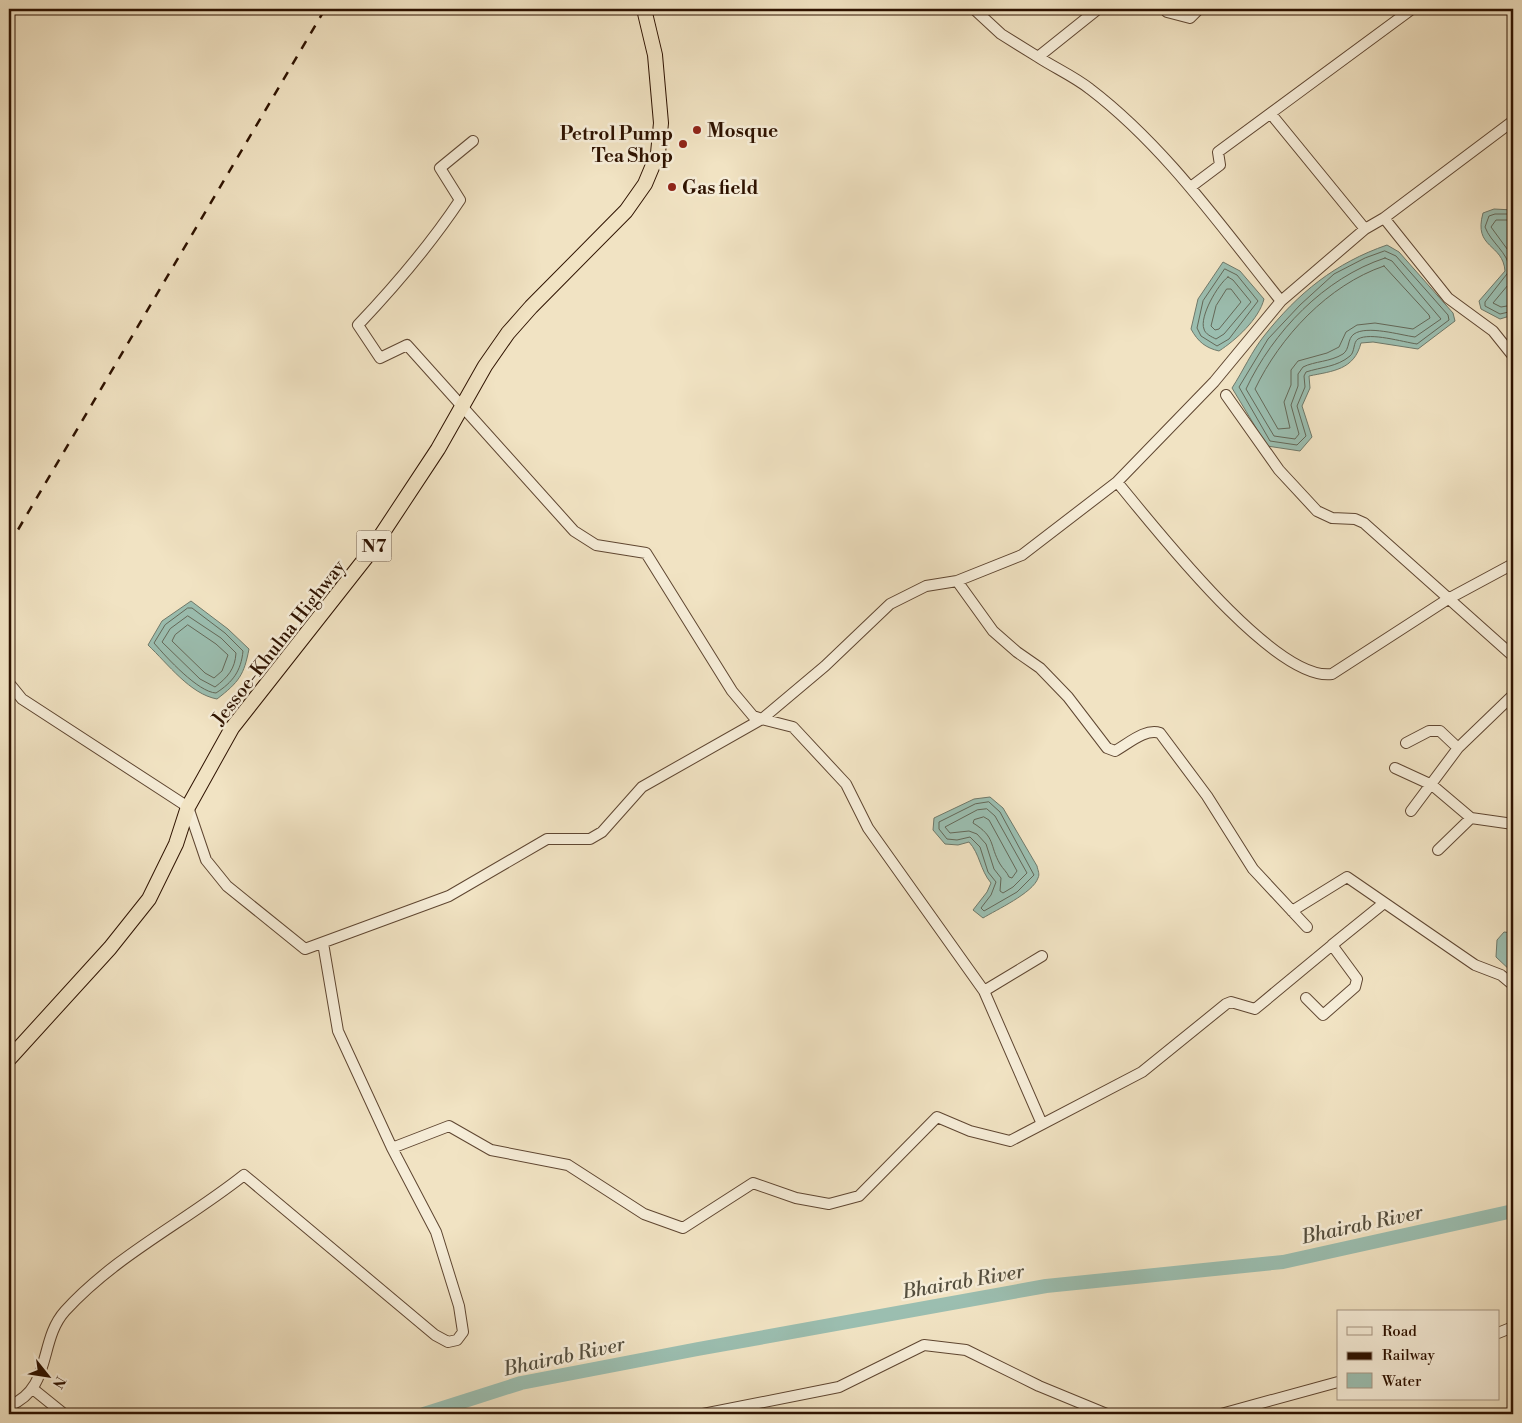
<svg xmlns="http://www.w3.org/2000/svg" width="1522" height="1423" viewBox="0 0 1522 1423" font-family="'Libre Bodoni',serif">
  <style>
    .water { fill: #9bbeb0; stroke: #6f796a }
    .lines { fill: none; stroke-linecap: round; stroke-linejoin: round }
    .shore { stroke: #646858; stroke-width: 1 }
    .river { stroke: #9bbeb0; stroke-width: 14 }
    .minor-casing { stroke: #5f4631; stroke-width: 12 }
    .highway-casing { stroke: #2e1200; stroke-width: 16 }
    .minor { stroke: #f6edd8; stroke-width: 10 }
    .highway { stroke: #f1e3c3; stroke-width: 14 }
    .rail { stroke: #2e1200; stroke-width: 2.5; stroke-dasharray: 9 9; stroke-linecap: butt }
    .poi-dot { fill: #8f2418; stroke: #f6edd8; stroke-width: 2 }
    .labels { text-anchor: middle; stroke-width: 5; stroke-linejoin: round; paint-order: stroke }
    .shield { fill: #f6edd8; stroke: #6a5441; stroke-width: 1 }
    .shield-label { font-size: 18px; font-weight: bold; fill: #2e1200 }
    .poi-label { font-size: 19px; font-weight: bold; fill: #2e1200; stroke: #f6edd8; text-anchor: start }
    .street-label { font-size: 19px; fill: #2e1200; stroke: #f6edd8 }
    .water-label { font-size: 20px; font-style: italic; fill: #544e3e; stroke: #f6edd8 }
  </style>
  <rect width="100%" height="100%" fill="#f1e3c3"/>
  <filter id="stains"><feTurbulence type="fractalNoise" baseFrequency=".004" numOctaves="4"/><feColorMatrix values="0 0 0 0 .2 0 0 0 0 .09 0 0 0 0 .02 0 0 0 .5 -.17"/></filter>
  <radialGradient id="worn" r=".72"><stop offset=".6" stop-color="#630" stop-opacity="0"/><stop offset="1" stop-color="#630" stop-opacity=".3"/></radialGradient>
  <path class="water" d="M1494 209 1513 210V315L1500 319 1481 309 1479 301 1505 271C1503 243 1473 249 1483 213Z
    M1387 245 1399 252 1453 313 1455 321 1418 349 1373 342 1361 343C1354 370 1333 371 1309 376L1310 388 1302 406 1312 437 1300 451 1267 446 1232 388C1243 371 1252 351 1264 336 1298 293 1335 263 1387 245Z
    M1223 262 1240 271 1264 299C1259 319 1236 340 1219 351 1206 348 1198 342 1191 329L1198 299Z
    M191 601 228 629 249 649C244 675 239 682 217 699 190 694 168 664 148 645L162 621Z
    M990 797 1003 808 1037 866C1038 871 1040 874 1038 878 1033 893 996 910 983 918L973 910 987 892 991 883C980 870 980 854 969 842L958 845 945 844 933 830 934 818 974 799Z
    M1504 932 1513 933V973L1496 957 1497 940Z"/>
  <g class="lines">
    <path class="shore" d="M1513 214H1495L1489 216 1485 227C1491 243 1508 252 1510 270L1485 302V306L1500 314 1513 311
      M1513 220H1496L1491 227 1513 257
      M1385 251 1396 256 1448 315 1449 320 1417 344C1403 342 1370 332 1358 339 1353 342 1355 352 1350 356 1337 367 1321 367 1306 372L1304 376 1305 387 1297 406 1306 436 1297 445 1270 441 1239 387 1268 339 1300 305 1334 274 1365 258Z
      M1385 258 1392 261 1441 319 1415 337C1400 335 1367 325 1354 334 1347 339 1350 349 1343 354 1330 362 1315 361 1303 367L1298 374V386L1291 405 1299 434 1295 439 1274 436 1246 389C1273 332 1324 278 1385 258Z
      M1384 266 1429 315 1430 318 1413 329 1375 323 1357 325 1346 332 1339 347 1327 353 1298 361 1291 370V385L1284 402 1290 428 1278 429 1255 389C1280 337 1328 285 1384 266Z
      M1225 269 1237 275 1258 301 1229 339 1217 346 1201 336 1197 328 1203 301Z
      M1228 277 1233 280 1251 302 1224 334 1216 339C1212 337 1205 334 1204 329 1199 317 1218 284 1228 277Z
      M1513 279 1493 303 1501 307 1513 305
      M1227 289H1231L1241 302 1219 329 1215 330 1211 326 1216 306Z
      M188 608H192L225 633 243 651C241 671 233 682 216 693 198 692 167 658 154 643L165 625Z
      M188 616 221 638 236 653C235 669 228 677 215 687L200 679 162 642 170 629Z
      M188 625 216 644 228 655 222 671 214 678 205 673 172 641 175 635Z
      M989 802 1000 812 1034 875 1017 892 984 911 981 908 991 895 996 882 988 872 980 847 970 837 957 840 947 839 939 829V822L975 804Z
      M987 809 995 816 1027 873 1013 887 1003 893 1000 891 1001 878 994 869 986 844 977 834 969 831 950 833 945 827 977 810Z
      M984 817 989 820 1017 871 1012 878 1009 877C1007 872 1003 869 1000 864 989 845 996 837 973 823L974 820Z"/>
    <path class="river" d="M424 1414 521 1383 698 1349 1046 1286 1283 1262 1513 1211"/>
    <g class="minor-casing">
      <path id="minor" d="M974 9 1001 34 1038 57 1098 9
        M1164 9 1167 12 1190 18 1199 9
        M1038 57C1055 68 1075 77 1090 89 1166 147 1222 228 1281 301
        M1271 114 1365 229
        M473 141 440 168 460 200C430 245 395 286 358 325L380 358 407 345 574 531 596 545 646 553 732 691 753 716 762 719 825 666 890 604 926 586 957 581 1022 555 1117 482C1153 525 1274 682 1332 674L1448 599 1513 564
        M1192 186 1220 165 1218 152 1412 9
        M1384 218 1448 298 1493 331 1513 356
        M1226 395 1279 470 1317 511 1332 518 1355 519 1364 523 1513 656
        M1117 482 1214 382 1281 301 1365 229 1384 218 1513 121
        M957 581 993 631 1017 652 1040 668 1068 697 1107 748 1115 751C1128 744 1145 728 1160 733L1207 796 1253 869 1307 927
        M9 683 22 699 188 807 206 860 227 886 305 949 449 896 547 839H590L602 832 642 787 762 719 793 727 846 784 868 828 984 991 1042 1124
        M1406 743 1429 731H1440L1458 748
        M1395 768 1432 785 1471 818
        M1411 811 1458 748 1513 695
        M1438 850 1471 818 1513 824
        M1292 911 1347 877 1475 965 1501 975 1513 985
        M984 991 1042 956
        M1306 998 1323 1015 1355 987 1357 979 1332 945 1384 903
        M392 1148 449 1126 491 1150 568 1165 644 1214 683 1228 753 1183 796 1198 829 1204 859 1196 937 1117 970 1131 1010 1141 1142 1072 1226 1004 1231 1002 1255 1009 1331 946
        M1498 1333 1513 1327
        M33 1389 64 1414
        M9 1406C53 1388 38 1341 65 1311 116 1255 185 1222 244 1175L435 1335 448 1342 457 1340 463 1332 459 1306 436 1232 392 1148 338 1031 323 943
        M703 1414 839 1387 924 1345 966 1350 1039 1386 1107 1414
        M1221 1414 1338 1382"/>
    </g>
    <g class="highway-casing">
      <path id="highway" d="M9 1059 110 948 149 899 176 844 188 807 232 728 368 555 438 449 485 366 508 333 531 307 626 211 645 184 658 153 661 123 655 55 644 9"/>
    </g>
    <use href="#minor" class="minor"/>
    <use href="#highway" class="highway"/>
    <path class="rail" d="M9 545 325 9"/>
  </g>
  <g class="poi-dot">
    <circle cx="697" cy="130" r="5"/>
    <circle cx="683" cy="144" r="5"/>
    <circle cx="672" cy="187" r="5"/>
  </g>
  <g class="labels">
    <rect class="shield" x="356.5" y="530.5" width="35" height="31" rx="4"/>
    <g class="shield-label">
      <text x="374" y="552">N7</text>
    </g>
    <g class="poi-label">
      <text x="707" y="137">Mosque</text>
      <text x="673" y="140" text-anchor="end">Petrol Pump<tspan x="673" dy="22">Tea Shop</tspan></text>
      <text x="682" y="194">Gas field</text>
    </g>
    <g class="street-label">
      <text transform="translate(278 642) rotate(-52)" y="7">Jessoe-Khulna Highway</text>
    </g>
    <g class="water-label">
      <text transform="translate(1362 1224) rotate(-12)" y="7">Bhairab River</text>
      <text transform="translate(963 1281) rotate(-10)" y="7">Bhairab River</text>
      <text transform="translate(564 1356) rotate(-12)" y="7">Bhairab River</text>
    </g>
  </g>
  <rect width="1522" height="1423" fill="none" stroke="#f1e3c3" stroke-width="30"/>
  <rect x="10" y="10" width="1502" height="1403" fill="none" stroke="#2e1200" stroke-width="2.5"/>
  <rect x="15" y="15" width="1492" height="1393" fill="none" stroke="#2e1200"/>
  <rect x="1337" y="1310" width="162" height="90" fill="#f6edd8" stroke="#a69582"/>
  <rect x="1347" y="1327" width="25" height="8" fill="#f6edd8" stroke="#a69582"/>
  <text x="1382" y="1336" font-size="15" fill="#2e1200">Road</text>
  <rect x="1347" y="1352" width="25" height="8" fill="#2e1200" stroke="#a69582"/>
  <text x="1382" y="1360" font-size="15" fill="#2e1200">Railway</text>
  <rect x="1347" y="1373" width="25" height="15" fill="#9bbeb0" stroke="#a69582"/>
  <text x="1382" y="1386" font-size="15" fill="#2e1200">Water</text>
  <g transform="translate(48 1376) rotate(120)" stroke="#f6edd8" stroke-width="4" paint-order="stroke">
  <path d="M0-4L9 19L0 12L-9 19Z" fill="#2e1200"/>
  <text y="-8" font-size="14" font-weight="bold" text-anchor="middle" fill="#2e1200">N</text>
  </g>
  <rect width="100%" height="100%" filter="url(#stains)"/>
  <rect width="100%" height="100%" fill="url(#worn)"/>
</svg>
